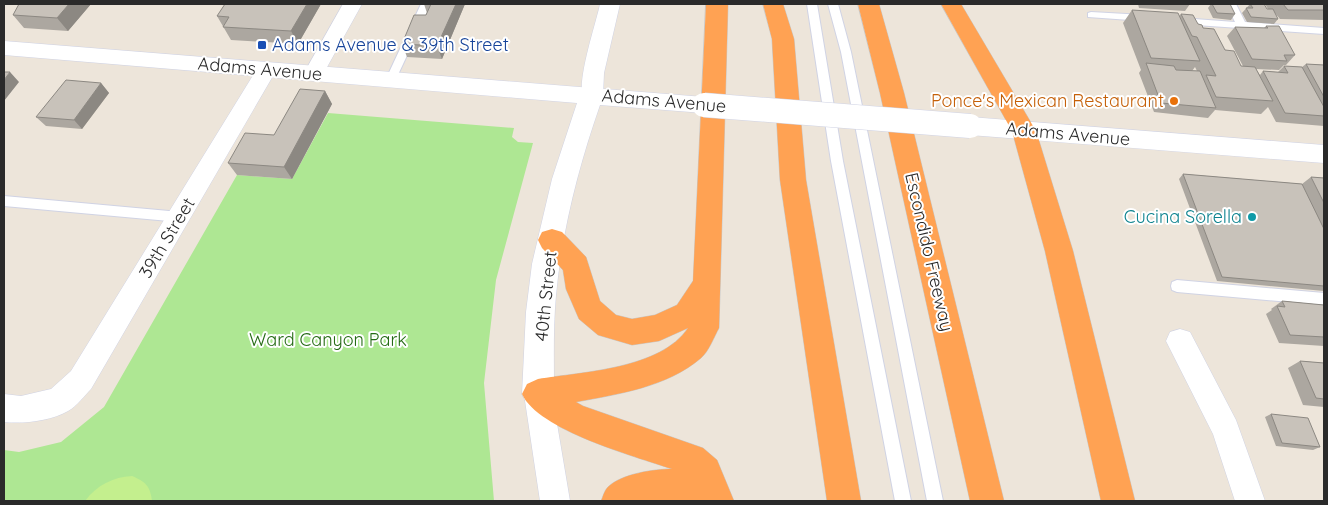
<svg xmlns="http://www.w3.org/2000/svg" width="1328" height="505" viewBox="0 0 1328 505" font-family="Quicksand,sans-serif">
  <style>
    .green { fill: #aee793 }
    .pitch { fill: #c4ef8e }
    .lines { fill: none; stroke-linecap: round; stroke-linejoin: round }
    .service-casing { stroke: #d0d3e4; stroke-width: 2 }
    .minor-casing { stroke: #d0d3e4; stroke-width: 1 }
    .secondary-casing { stroke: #d0d3e4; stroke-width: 1 }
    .motorway-casing { stroke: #c8c8c8; stroke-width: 1 }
    .service { fill: #fff; fill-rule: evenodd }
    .minor { fill: #fff; fill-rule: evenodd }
    .secondary { fill: #fff; fill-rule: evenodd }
    .motorway { fill: #ffa253; fill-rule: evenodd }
    .secondary-bridge-casing { stroke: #d0d3e4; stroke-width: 25; stroke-linecap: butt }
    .secondary-bridge { stroke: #fff; stroke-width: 24 }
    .wall { fill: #aca7a0; fill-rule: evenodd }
    .shaded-wall { fill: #8c8882 }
    .building { fill: #c8c2ba; stroke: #8c8882 }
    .transit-dot { fill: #1a4fb4; stroke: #fff; stroke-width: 2 }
    .food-dot { fill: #e8710a; stroke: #fff; stroke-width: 2 }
    .culture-dot { fill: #0f9aa8; stroke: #fff; stroke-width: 2 }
    .labels { text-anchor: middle; stroke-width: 4; stroke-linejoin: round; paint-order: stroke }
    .transit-label { font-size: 18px; fill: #164399; stroke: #fff; text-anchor: start }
    .street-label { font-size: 18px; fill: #2a2a2a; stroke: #fff }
    .food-label { font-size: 18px; fill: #c56008; stroke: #fff; text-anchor: end }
    .culture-label { font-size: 18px; fill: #0d838f; stroke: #fff; text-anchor: end }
    .park-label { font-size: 18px; fill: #256b15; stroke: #fff }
  </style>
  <rect width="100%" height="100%" fill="#ede5da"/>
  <path class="green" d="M328 113 514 128 512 137 518 142 533 143 496 280 484 383 494 501H4V450L19 452 61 442 104 407 237 175 292 179Z"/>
  <path class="pitch" d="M132 476C146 482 150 486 152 501H85C97 485 113 477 132 476Z"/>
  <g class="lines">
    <g class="service-casing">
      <path id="service" d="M421 4H431L396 79 395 82H387L386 79Z
        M807 4H817L843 161 911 501H895L831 161Z
        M828 4H838L851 52 943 501H927L841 52Z
        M1226 4H1236L1245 22 1324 28V34L1181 24 1176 21 1181 18 1235 22Z
        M1091 12 1144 15 1149 18 1144 21 1088 17V13Z
        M4 196 180 212 184 214 186 217 184 220 180 222 4 206Z
        M1177 280 1324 293V305L1177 292 1172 290 1171 286 1172 282Z"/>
    </g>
    <g class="minor-casing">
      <path id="minor" d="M343 4H362L321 78 314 80 307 78 304 73Z
        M600 4H620L604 73 603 95 600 100 592 103 584 100C575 84 596 24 600 4Z
        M267 62 274 64 277 69 91 389C84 396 77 406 68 411 51 421 23 424 4 422V394L21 396 51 389 71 371 260 64Z
        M1180 329 1190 332 1236 420 1265 501H1235L1213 434 1166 341 1170 332Z
        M538 381 548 385 552 394 570 501H540L524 394 528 385Z"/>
    </g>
    <g class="secondary-casing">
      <path id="secondary" d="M4 41 704 97 712 99 716 105 712 111 704 113 600 105C579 165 562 230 556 295 553 328 554 361 554 394L549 404 538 409 527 404 522 394 526 312 532 264 552 179 577 103 4 55Z
        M970 117 1324 145V163L970 135 961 132 958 126 961 120Z"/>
    </g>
    <g class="motorway-casing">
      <path id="motorway" d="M706 4H728L719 328C714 337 709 351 701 358 667 387 619 394 576 402L583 406 703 448 717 460 734 501H601C603 497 604 491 608 487 621 474 654 469 672 469 634 456 538 430 522 394L527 384 538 379C582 372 661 369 688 328L659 341 632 345 598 335 579 319 566 289 563 270 542 248 538 240 542 232 552 229 562 232 586 257 600 301 616 315 632 319 655 315 677 305 693 281Z
        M763 4H783L794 39 806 180 861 501H827L780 180 772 39Z
        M858 4H879L904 93 1004 501H970L880 93Z
        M941 4H961L1036 131 1073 251 1135 501H1101L1045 251 1012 131Z"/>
    </g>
    <use href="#service" class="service"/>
    <use href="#minor" class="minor"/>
    <use href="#secondary" class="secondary"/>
    <use href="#motorway" class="motorway"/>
    <g class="secondary-bridge-casing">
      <path id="secondary-bridge" d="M704 105 970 126"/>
    </g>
    <use href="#secondary-bridge" class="secondary-bridge"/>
  </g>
  <path class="wall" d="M19 4H91L68 31 24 28 13 15Z
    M321 4 298 44 231 40 217 16Z
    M424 4H465L442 59 407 57 402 44 426 15 427 13Z
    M1138 4H1190L1185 11 1139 8Z
    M1211 4H1223L1235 14 1231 20 1213 18 1208 8Z
    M1250 4H1257L1267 9H1268L1265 4H1324V20L1280 19 1274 12 1278 19 1274 24 1247 22 1242 13Z
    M1132 10 1179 16 1181 14 1203 28 1241 66H1243L1227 36 1235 27 1264 28 1266 26 1295 55 1286 65H1284L1279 70 1256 69 1260 75 1263 71 1278 72 1284 66 1302 67 1306 64 1324 65V126L1276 122 1268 107 1261 114 1215 110 1208 118 1154 112 1139 73 1141 70 1123 23ZM1195 67 1197 71H1192Z
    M101 83 109 93 82 129 46 126 36 117Z
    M325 91 332 104 292 179 237 175 228 163 274 135Z
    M1183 174 1302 184 1311 177 1324 178V291L1217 281 1179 179Z
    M1282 301 1324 305V346L1279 343 1266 314 1272 310 1271 309Z
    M1300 361 1324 363V407L1303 405 1288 368Z
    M1271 414 1320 447 1313 450 1276 446 1265 417Z"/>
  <path class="shaded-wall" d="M69 4H91L68 31 57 18Z
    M307 4H321L298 44 291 31Z
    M456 4H465L442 59 437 46Z
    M10 72 19 82 4 101V80Z
    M101 83 109 93 82 129 74 120Z
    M325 91 332 104 292 179 284 167Z"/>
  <path class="building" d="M19 4H69L57 18 13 15Z
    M225 4H307L291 31 223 27 229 17 217 16Z
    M431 4H456L437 46 402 44 414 15H426Z
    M1212 4H1230L1235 14 1217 13Z
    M1250 4H1264L1267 9H1273L1278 19 1251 17 1246 8H1253Z
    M1283 4H1324V10H1288Z
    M1132 10 1178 13 1200 61 1151 58Z
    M1181 14 1193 15 1198 24 1202 25 1203 28 1214 29 1225 50 1234 51 1241 66 1255 67 1273 101 1216 97 1206 75 1216 76 1197 37 1192 36Z
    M1266 26H1279L1295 55H1284L1287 61 1252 59 1235 27 1268 28Z
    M1146 63 1174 66 1176 70 1200 71 1216 108 1161 103Z
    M1306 64 1324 65V97Z
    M1284 66 1302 67 1324 107V116L1285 113 1263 71 1288 73Z
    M4 72H10L4 80Z
    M66 80 101 83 74 120 36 117Z
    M300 89 325 91 284 167 228 163 245 133 274 135Z
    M1183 174 1302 184 1324 229V286L1222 277Z
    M1311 177 1324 178V203Z
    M1282 301 1324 305V337L1290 335 1277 306 1285 307Z
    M1300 361 1324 363V399L1316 398Z
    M1271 414 1308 418 1320 447 1282 443Z"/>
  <rect class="transit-dot" x="257" y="40" width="10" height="10" rx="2.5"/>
  <circle class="food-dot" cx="1174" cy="101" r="5"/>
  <circle class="culture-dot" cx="1252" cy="217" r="5"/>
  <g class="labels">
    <g class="transit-label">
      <text x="272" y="51">Adams Avenue &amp; 39th Street</text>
    </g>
    <g class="street-label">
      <text transform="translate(260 69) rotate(5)" y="6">Adams Avenue</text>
      <text transform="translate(664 101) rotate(5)" y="6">Adams Avenue</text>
      <text transform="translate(1068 134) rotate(5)" y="6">Adams Avenue</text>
      <text transform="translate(167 238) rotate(-59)" y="6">39th Street</text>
      <text transform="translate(929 252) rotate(77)" y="6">Escondido Freeway</text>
      <text transform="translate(546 296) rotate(-84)" y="6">40th Street</text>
    </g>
    <g class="food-label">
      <text x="1164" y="107">Ponce's Mexican Restaurant</text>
    </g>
    <g class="culture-label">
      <text x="1242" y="223">Cucina Sorella</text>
    </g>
    <g class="park-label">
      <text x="328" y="346">Ward Canyon Park</text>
    </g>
  </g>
  <rect width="1328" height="505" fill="none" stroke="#2a2a2a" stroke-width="10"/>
</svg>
